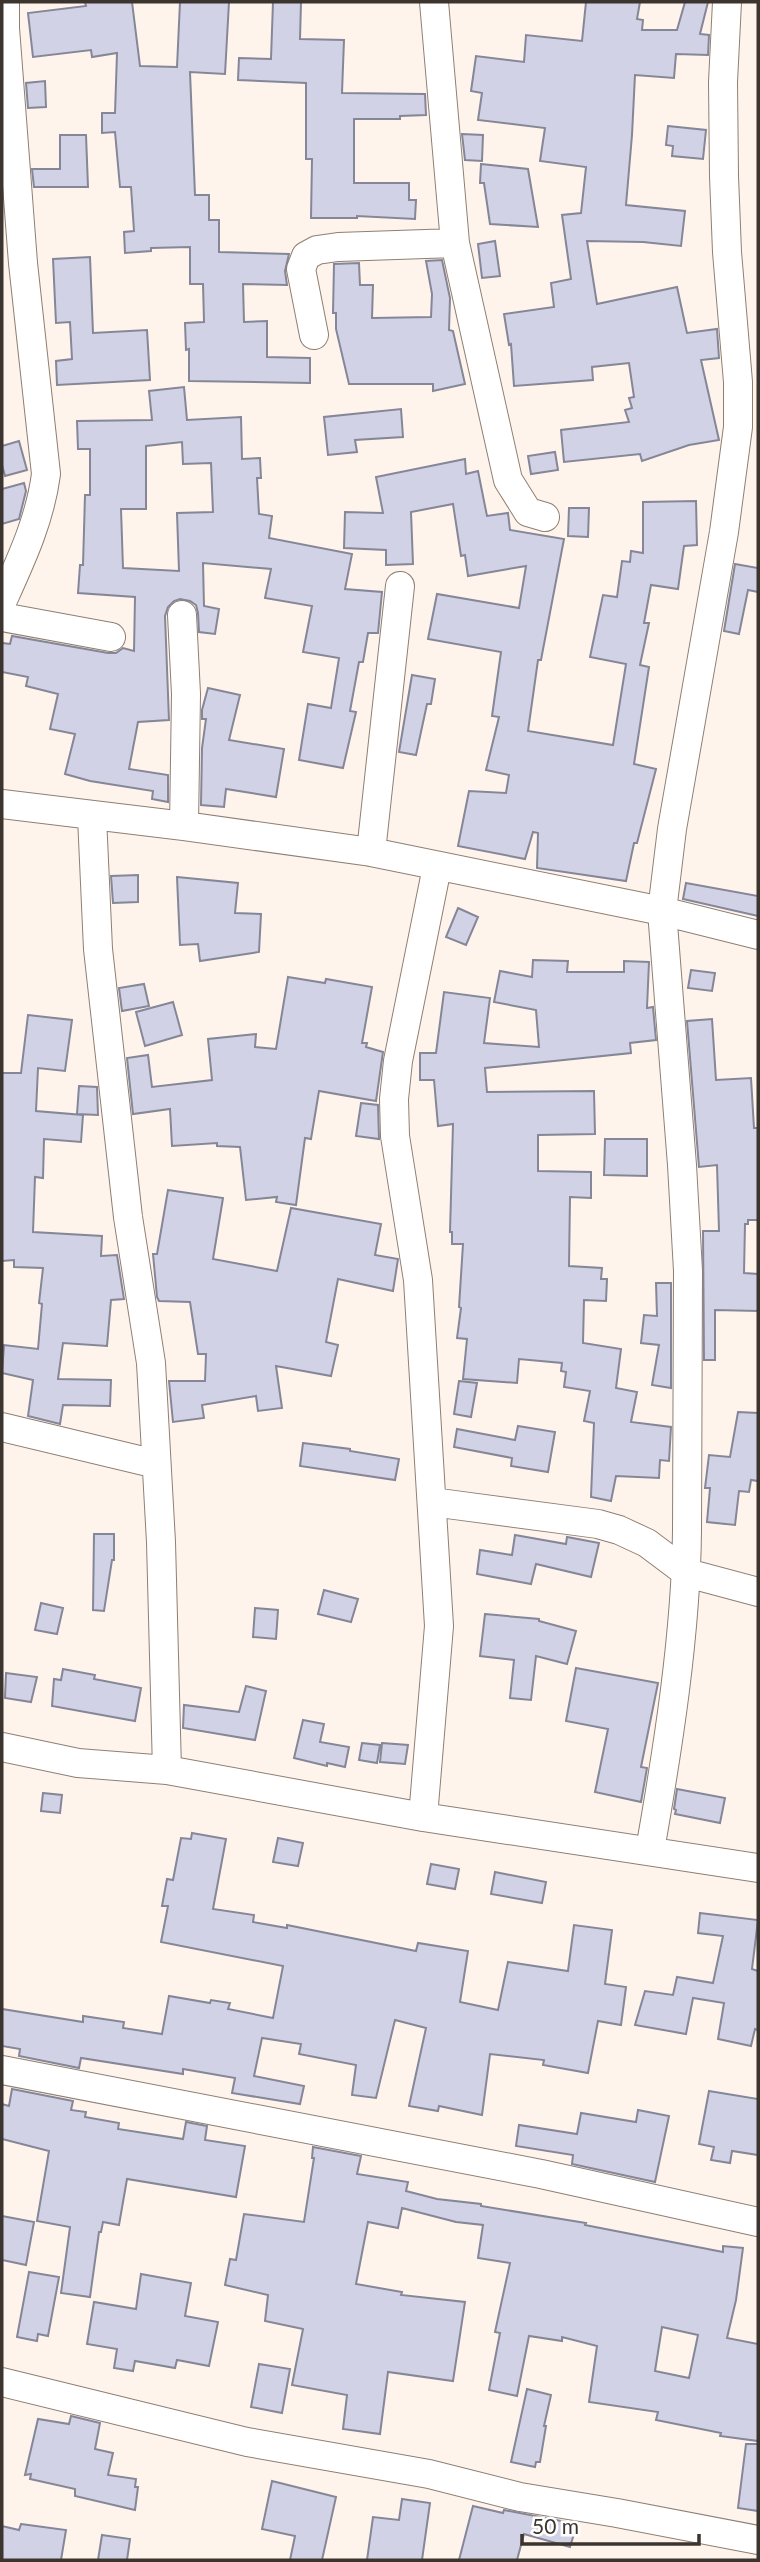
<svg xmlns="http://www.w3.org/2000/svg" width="760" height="2562" viewBox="0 0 760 2562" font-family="Lato,sans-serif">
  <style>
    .building { fill: #d1d2e5; stroke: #858697; stroke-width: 2; fill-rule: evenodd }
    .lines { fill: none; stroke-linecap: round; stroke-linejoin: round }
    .street-casing { stroke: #8e7f73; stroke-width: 30 }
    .street { stroke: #fff; stroke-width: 28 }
  </style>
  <rect width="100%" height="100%" fill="#fff4ec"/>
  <path class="building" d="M85 2H132L140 66 177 67 180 2H229L225 74 190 72 195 195H209V220H219V252L289 254 285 271 287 285 243 284 244 322 267 321V357L310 358V383L189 381V349L186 350 185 323 204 322 203 284H190V247L151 248V251L125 253 124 232 134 231 131 187H120L115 132 102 133V113H115L117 53 92 57 91 50 33 57 28 13 86 6Z
    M273 2H301L300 39 344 40 342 93 425 94 426 115 400 116V119H354V183H409V200H416L415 219 357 216V218H311L312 159H306V83L238 80 239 58 271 59Z
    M586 2H640L637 19 643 20 642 30H677L685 2H708L700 34 709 35 708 55 676 54 674 78 635 75 632 135 626 205 685 211 681 246 643 242 587 241 597 304 677 287 687 333 717 329 719 358 701 360 719 440 689 445 642 461 640 454 564 462 561 430 629 422 625 410 632 408 629 398 634 397 629 363 592 367 593 380 514 386 511 344 509 345 504 314 554 307 551 283 571 279 562 215 581 213 586 167 540 161 545 128 478 120 482 93 471 91 476 56 524 62 526 35 582 41Z
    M45 81 46 107 28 108 26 83Z
    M668 126 706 130 703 159 672 156 673 146 666 145Z
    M462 134 483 135 482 161 465 160Z
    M60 135H86L88 187H34L32 169H60Z
    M481 164 528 169 538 227 490 224 484 183H480Z
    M495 241 500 276 482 278 478 244Z
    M90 257 93 333 147 330 150 380 57 385 56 361 72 359 70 322 56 323 53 259Z
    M442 260 450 298 449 330 453 331 465 384 433 391V384H349L336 329V313H333L334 264 359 263 360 285H373L372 318 431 317 432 294 426 261Z
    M184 387 187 420 241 417 242 459 260 458 261 478H257L259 514 272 516 269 538 352 554 345 589 382 592 378 633H368L363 662H359L350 711 356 712 343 768 299 760 308 704 331 708 339 658 303 652 312 606 265 598 271 569 203 563 204 606 219 609 215 634 199 632 198 613 196 605 190 601 180 599 174 601 168 607 165 616 169 720 138 722 129 769 168 775V802L152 799 153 791 90 781 65 774 75 734 50 729 58 694 26 686 28 677 2 672V643L10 644 12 636 108 653H116L123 648 134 651 135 597 78 593 80 565H83L85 495H90V449H78L77 421 152 420 149 391ZM182 442 183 464 211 463 213 512 177 513 179 571 123 568 121 509H146V446Z
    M401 409 403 437 355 440 357 452 328 455 324 417Z
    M19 441 27 470 5 476 2 465V446Z
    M555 452 558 470 531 474 528 456Z
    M465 459 466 474 478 471 487 516 508 513 510 530 564 539 541 660H538L528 731 613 745 626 664 590 657 603 595 617 597 622 561 630 562 631 551 643 553V502L696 501 697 545 684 546 678 589 651 585 644 623H649L640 665 649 667 634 764 656 769 637 843H634L626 881 537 868 538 833 533 832 525 859 458 846 469 791 506 793 509 775 486 770 499 717 492 716 501 652 428 639 437 594 519 608 526 566 468 576 465 555 461 556 453 504 411 512 413 564 386 565V550L344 548 345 512 383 513 376 477Z
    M24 483 26 491 19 519 2 524V489Z
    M569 508H589L588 537 568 536Z
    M735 564 758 568V592L748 590 739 634 724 631Z
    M412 675 435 679 431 704H427L416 755 399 752Z
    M208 688 240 695 229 740 284 749 276 797 226 789 224 807 201 805 202 748 206 719H202V710Z
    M138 875V902L113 903 111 876Z
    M177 877 238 883 235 913 261 914 259 952 200 961 198 944 180 945Z
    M686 883 758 896V916L683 899Z
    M458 908 478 917 466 945 446 937Z
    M533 960 568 961 567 972H624V961L649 962 647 1008 653 1007 656 1040 630 1043 631 1053 485 1068 487 1092 594 1091 595 1134 538 1135V1171L591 1172V1198L570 1197 569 1266 602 1268 601 1279H607L606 1301 584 1300 583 1343 621 1349 616 1388 637 1392 631 1422 671 1427 669 1461 660 1460 659 1478 616 1476 611 1501 591 1497 594 1423 584 1421 590 1391 564 1387 566 1372 561 1371 562 1363 519 1359 517 1383 463 1379 467 1339 457 1338 461 1308 459 1307 463 1244H452V1232H450L453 1124 438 1126 434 1080H420V1053H436L444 992 490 998 484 1043 539 1047 536 1010 494 1002 500 971 532 977Z
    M691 970 715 973 712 991 688 988Z
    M288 977 325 983 326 979 372 987 362 1043H367L366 1047 383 1052 376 1101 319 1091 311 1139 305 1138 296 1205 276 1202 277 1197 246 1200 240 1147 217 1146V1143L172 1146 170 1109 133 1114 127 1058 148 1055 152 1087 212 1080 208 1039 256 1034 255 1047 276 1049Z
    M144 984 149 1006 122 1011 119 988Z
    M173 1002 182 1035 145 1046 136 1012Z
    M28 1015 72 1020 65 1071 38 1068 36 1111 83 1115 81 1142 44 1139 43 1178 35 1177 33 1232 102 1236 101 1256 117 1255 124 1299 111 1300 107 1346 63 1343 58 1379 111 1380 110 1406 63 1405 60 1424 28 1416 33 1380 2 1373 4 1345 38 1349 42 1304 39 1303 43 1268 14 1267V1260L2 1261V1073H21Z
    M712 1019 716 1080 751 1078 754 1128H758V1220H748V1224H745L744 1273 758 1274V1311L715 1310V1360H704L703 1231H719L717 1165 699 1167 687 1021Z
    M79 1086 97 1087 98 1115 77 1114Z
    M361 1103 378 1105 379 1139 356 1136Z
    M605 1139H647V1176L604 1175Z
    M168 1190 223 1198 213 1259 277 1271 291 1208 381 1224 375 1255 398 1259 393 1291 338 1279 326 1342 338 1345 331 1376 276 1366 282 1408 258 1411 256 1396 202 1405 204 1418 173 1422 169 1381H205L206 1354H198L190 1302 159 1301 157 1297 153 1254H157Z
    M656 1283H671V1388L652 1385 659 1345 641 1343 644 1315 657 1316Z
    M459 1381 477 1383 471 1417 454 1414Z
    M738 1412 758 1413V1481L751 1480 749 1492 739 1491 735 1525 707 1522 710 1488H705L709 1455 730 1457Z
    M518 1426 555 1432 548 1472 511 1466 512 1458 454 1447 457 1429 515 1440Z
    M303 1443 350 1449V1451L399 1459 395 1480 300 1466Z
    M94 1534H114V1560H112L104 1611 93 1610Z
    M515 1535 566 1544 567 1537 599 1543 591 1577 536 1564 531 1584 477 1574 480 1550 512 1555Z
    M324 1590 358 1599 351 1622 318 1614Z
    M41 1603 63 1608 57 1634 35 1630Z
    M255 1608 278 1610 276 1639 253 1637Z
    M485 1614 539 1619V1621L576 1631 567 1664 536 1656 531 1700 510 1698 514 1660 480 1656Z
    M576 1668 658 1683 641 1767 647 1768 641 1802 595 1792 608 1729 566 1721Z
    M63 1669 95 1675 94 1679 141 1688 135 1721 52 1706 54 1679 61 1680Z
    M6 1673 37 1677 31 1702 5 1698Z
    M246 1686 266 1691 255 1740 183 1728 184 1705 239 1712Z
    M303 1720 324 1724 320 1742 349 1747 345 1767 327 1763V1766L294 1758Z
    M362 1743 380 1745 377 1763 359 1760Z
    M382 1743 408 1745 405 1764 380 1762Z
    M677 1789 725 1798 720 1823 675 1814 676 1810 674 1809Z
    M43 1793 62 1795 60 1813 41 1811Z
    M192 1833 226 1839 213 1909 254 1915 253 1922 287 1928V1925L416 1951 418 1943 468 1951 460 2002 498 2010 508 1962 568 1971 574 1925 612 1930 605 1984 626 1987 621 2025 598 2021 588 2073 543 2065 544 2060 490 2054 482 2115 439 2106 438 2111 409 2106 426 2028 395 2020 376 2098 352 2095 356 2065 299 2054 301 2044 262 2038 254 2076 304 2086 300 2104 232 2093 235 2078 183 2069V2074L81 2058 79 2068 19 2056 20 2049 2 2046V2009L83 2022V2016L124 2022 123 2028 162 2034 169 1996 210 2003 211 2000 230 2003 228 2009 273 2018 283 1966 161 1942 168 1906H162L167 1879 173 1880 181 1838 191 1839Z
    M278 1838 303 1843 298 1866 273 1862Z
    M431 1864 459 1869 455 1889 427 1884Z
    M495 1872 546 1882 542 1903 491 1894Z
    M700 1913 758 1920 752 1969 758 1971V2030L755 2029 751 2046 718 2039 724 2003 693 1998 686 2034 635 2025 645 1991 673 1995 677 1977 713 1983 723 1936 698 1933Z
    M12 2089 73 2101 71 2110 86 2112 85 2117 119 2123 118 2129 183 2139 186 2122 207 2126 205 2140 245 2146 236 2197 127 2179 119 2225 103 2222 101 2232H99L90 2297 61 2293 70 2227 37 2221 49 2151 2 2139V2104L9 2106Z
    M709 2091 758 2099V2155L732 2151 730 2163 711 2160 714 2147 699 2144Z
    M638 2110 669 2116 655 2182 572 2164 573 2155 516 2146 519 2125 577 2134 581 2113 636 2122Z
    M313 2147 361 2156 357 2174 408 2182 406 2191 437 2199 481 2204V2206L586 2223 585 2225 723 2252V2246L743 2248 736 2300 727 2338 758 2344V2441L720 2436 721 2433 656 2420 658 2412 589 2402 597 2346 562 2337V2341L529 2336 517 2396 489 2390 500 2333 495 2332 510 2263 478 2258 483 2225 456 2222 402 2208 398 2228 368 2222 356 2284 402 2292 401 2295 465 2302 453 2381 388 2372 380 2434 343 2429 347 2395 292 2385 303 2329 265 2321 268 2295 225 2285 230 2259 236 2260 244 2214 304 2222 314 2158H312ZM662 2327 698 2335 689 2378 655 2371Z
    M2 2216 34 2222 26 2265 2 2260Z
    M29 2272 59 2277 48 2336 38 2334 37 2341 17 2337Z
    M141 2274 191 2283 185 2316 218 2322 209 2366 177 2360 175 2368 135 2361 133 2371 114 2368 117 2349 87 2344 94 2302 136 2309Z
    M259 2364 290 2369 282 2413 251 2407Z
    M527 2389 551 2395 544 2426H546L540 2462H536L535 2467 511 2462Z
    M71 2416 100 2423 95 2449 113 2453 108 2475 136 2479 135 2487H138L135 2510 75 2496V2489L30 2479 31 2474 25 2475 38 2419 69 2424Z
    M746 2444H758V2511L738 2508Z
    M272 2481 336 2497 322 2560H290L295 2536 262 2529Z
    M402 2499 430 2503 422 2560H367L373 2517 399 2520Z
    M473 2506 503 2513 504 2510 577 2524 570 2547 524 2534 517 2560H459Z
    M21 2524 66 2530 61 2560H2V2526L19 2530Z
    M102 2535 130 2539 127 2560H98Z"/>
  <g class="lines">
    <g class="street-casing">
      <path id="street" d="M434 2 455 243 508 480 528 512 545 517
        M314 335 301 269 306 256 317 250 338 247 455 243
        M2 602C21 560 40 520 46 474L23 263 5 28V2
        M182 615 186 694 184 826
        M2 617 111 637
        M2 804 184 826 371 852 662 911 758 935
        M92 817 98 949 128 1217 151 1363 161 1542 167 1770
        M371 852 400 586
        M2 1427 156 1464
        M432 1502 598 1524 619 1530 647 1543 687 1573 758 1592
        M2 1747 78 1763 167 1770 423 1817 758 1868
        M423 1817 439 1626 418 1280 395 1136 394 1099 398 1061 437 867
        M650 1850C668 1748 686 1634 687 1531L688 1271 682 1165 662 911 672 829 724 532 738 427V382L727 252 724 176 723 82 727 2
        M2 2070 541 2174 758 2222
        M2 2382 247 2442 429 2474 520 2497 617 2513 758 2540"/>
    </g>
    <use href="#street" class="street"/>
  </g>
  <rect width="760" height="2562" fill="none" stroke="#3b342f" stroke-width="7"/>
  <path d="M522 2534v10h177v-10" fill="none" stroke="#3b342f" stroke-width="3.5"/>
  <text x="532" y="2534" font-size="21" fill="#3b342f" stroke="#ffffff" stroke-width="5" paint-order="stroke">50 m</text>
</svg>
